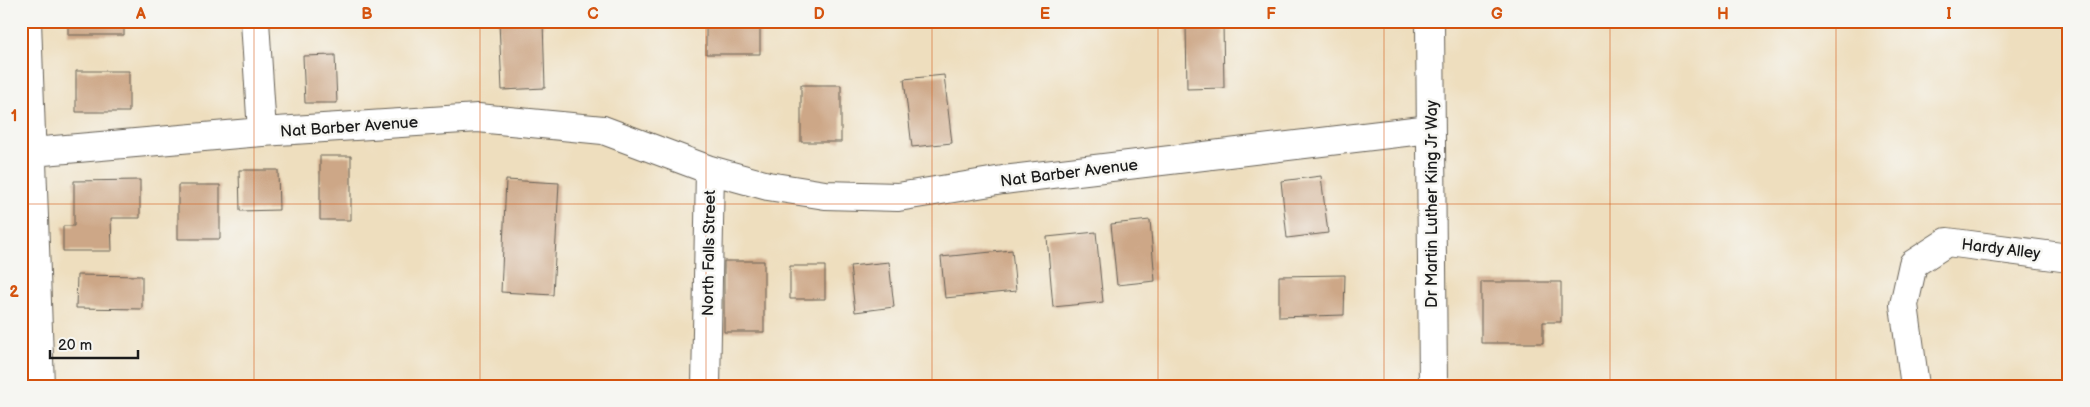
<svg xmlns="http://www.w3.org/2000/svg" width="2090" height="407" viewBox="0 0 2090 407" font-family="'Balsamiq Sans',sans-serif">
  <style>
    .building { fill: #cda787 }
    .lines { fill: none; stroke-linecap: round; stroke-linejoin: round }
    .minor-casing { stroke: #666055; stroke-width: 30 }
    .secondary-casing { stroke: #666055; stroke-width: 30 }
    .minor { stroke: #fff; stroke-width: 28 }
    .secondary { stroke: #fff; stroke-width: 28 }
    .grid { fill: none; stroke: #d4530e; stroke-width: 1; stroke-opacity: 0.55 }
    .labels { text-anchor: middle; stroke-width: 5; stroke-linejoin: round; paint-order: stroke }
    .street-label { font-size: 16px; fill: #1c1c1c; stroke: #f6f6f2 }
    .neatline { fill: none; stroke: #d4530e; stroke-width: 2 }
    .grid-label { font-size: 16px; text-anchor: middle; font-weight: bold; fill: #d4530e }
  </style>
  <rect width="100%" height="100%" fill="#f6f6f2"/>
  <filter id="ink" filterUnits="userSpaceOnUse"><feTurbulence type="fractalNoise" baseFrequency=".02" numOctaves="2"/><feDisplacementMap in="SourceGraphic" scale="10" xChannelSelector="R" yChannelSelector="G"/><feConvolveMatrix kernelMatrix="1 2 1 2 8 2 1 2 1" color-interpolation-filters="sRGB"/></filter>
  <filter id="wash" filterUnits="userSpaceOnUse"><feTurbulence type="fractalNoise" baseFrequency=".0096" numOctaves="4" result="noise"/><feDisplacementMap in="SourceGraphic" scale="20" xChannelSelector="R" yChannelSelector="G"/><feGaussianBlur stdDeviation="1.12" result="paint"/><feColorMatrix in="noise" values="0 0 0 0 0 0 0 0 0 0 0 0 0 0 0 0 0 1.4 0 .05"/><feComposite in="paint" operator="in"/></filter>
  <g filter="url(#wash)">
    <rect width="100%" height="100%" fill="#eedebe"/>
    <g id="blocks">
      <path class="building" d="M68 21H124V35H68Z
        M543 21 545 88 502 90 499 22Z
        M706 21H760V54H706Z
        M849 21H879V23H849Z
        M1223 22 1224 88 1187 89 1186 23Z
        M335 55 337 103H305L303 56Z
        M76 71H129V112H76Z
        M944 75 952 143 912 147 904 79Z
        M801 85H841V142H801Z
        M320 156H351V220H320Z
        M239 170H278L279 210 240 211Z
        M1321 176 1328 233 1287 238 1281 181Z
        M140 180V218H111L112 251H63V226H74V181Z
        M506 180 559 183 553 295 501 292Z
        M178 185H220V239H178Z
        M1150 220 1155 281 1117 285 1111 224Z
        M1096 232 1103 302 1053 307 1047 237Z
        M1012 250 1016 291 945 298 941 257Z
        M724 261H764V332H724Z
        M889 262 894 307 855 312 850 266Z
        M790 266H825V299H790Z
        M77 275 142 276V309L76 308Z
        M1345 275 1344 315 1279 317V276Z
        M1481 282H1561V322H1543V343H1481Z"/>
    </g>
  </g>
  <g filter="url(#ink)">
    <use href="#blocks" fill-opacity="0" stroke="#666055" stroke-width="1"/>
    <g class="lines">
      <g class="minor-casing">
        <path id="minor" d="M27 21 40 386
          M255 21 262 132
          M32 152 262 132 478 118 603 130 710 170 768 186 825 195 898 197 1003 180 1430 129
          M706 386 710 170
          M1915 386 1904 305 1913 264 1947 242 2069 258"/>
      </g>
      <g class="secondary-casing">
        <path id="secondary" d="M1430 21 1433 386"/>
      </g>
      <use href="#minor" class="minor"/>
      <use href="#secondary" class="secondary"/>
    </g>
  </g>
  <path class="grid" d="M254 21V386M480 21V386M706 21V386M932 21V386M1158 21V386M1384 21V386M1610 21V386M1836 21V386M21 204H2069"/>
  <g class="labels">
    <g class="street-label">
      <text transform="translate(349 126) rotate(-4)" y="6">Nat Barber Avenue</text>
      <text transform="translate(1069 172) rotate(-7)" y="6">Nat Barber Avenue</text>
      <text transform="translate(1431 204) rotate(-90)" y="6">Dr Martin Luther King Jr Way</text>
      <text transform="translate(2001 248) rotate(7)" y="6">Hardy Alley</text>
      <text transform="translate(708 253) rotate(-89)" y="6">North Falls Street</text>
    </g>
  </g>
  <rect width="2090" height="407" fill="none" stroke="#f6f6f2" stroke-width="55"/>
  <path d="M50 350v8h88v-8" fill="none" stroke="#1c1c1c" stroke-width="2.5"/>
  <text x="58" y="350" font-size="15" fill="#1c1c1c" stroke="#f6f6f2" stroke-width="4" paint-order="stroke">20 m</text>
  <rect x="28" y="28" width="2034" height="352" class="neatline"/>
  <g class="grid-label">
    <text x="141" y="19">A</text>
    <text x="367" y="19">B</text>
    <text x="593" y="19">C</text>
    <text x="819" y="19">D</text>
    <text x="1045" y="19">E</text>
    <text x="1271" y="19">F</text>
    <text x="1497" y="19">G</text>
    <text x="1723" y="19">H</text>
    <text x="1949" y="19">I</text>
    <text x="14" y="121">1</text>
    <text x="14" y="297">2</text>
  </g>
</svg>
